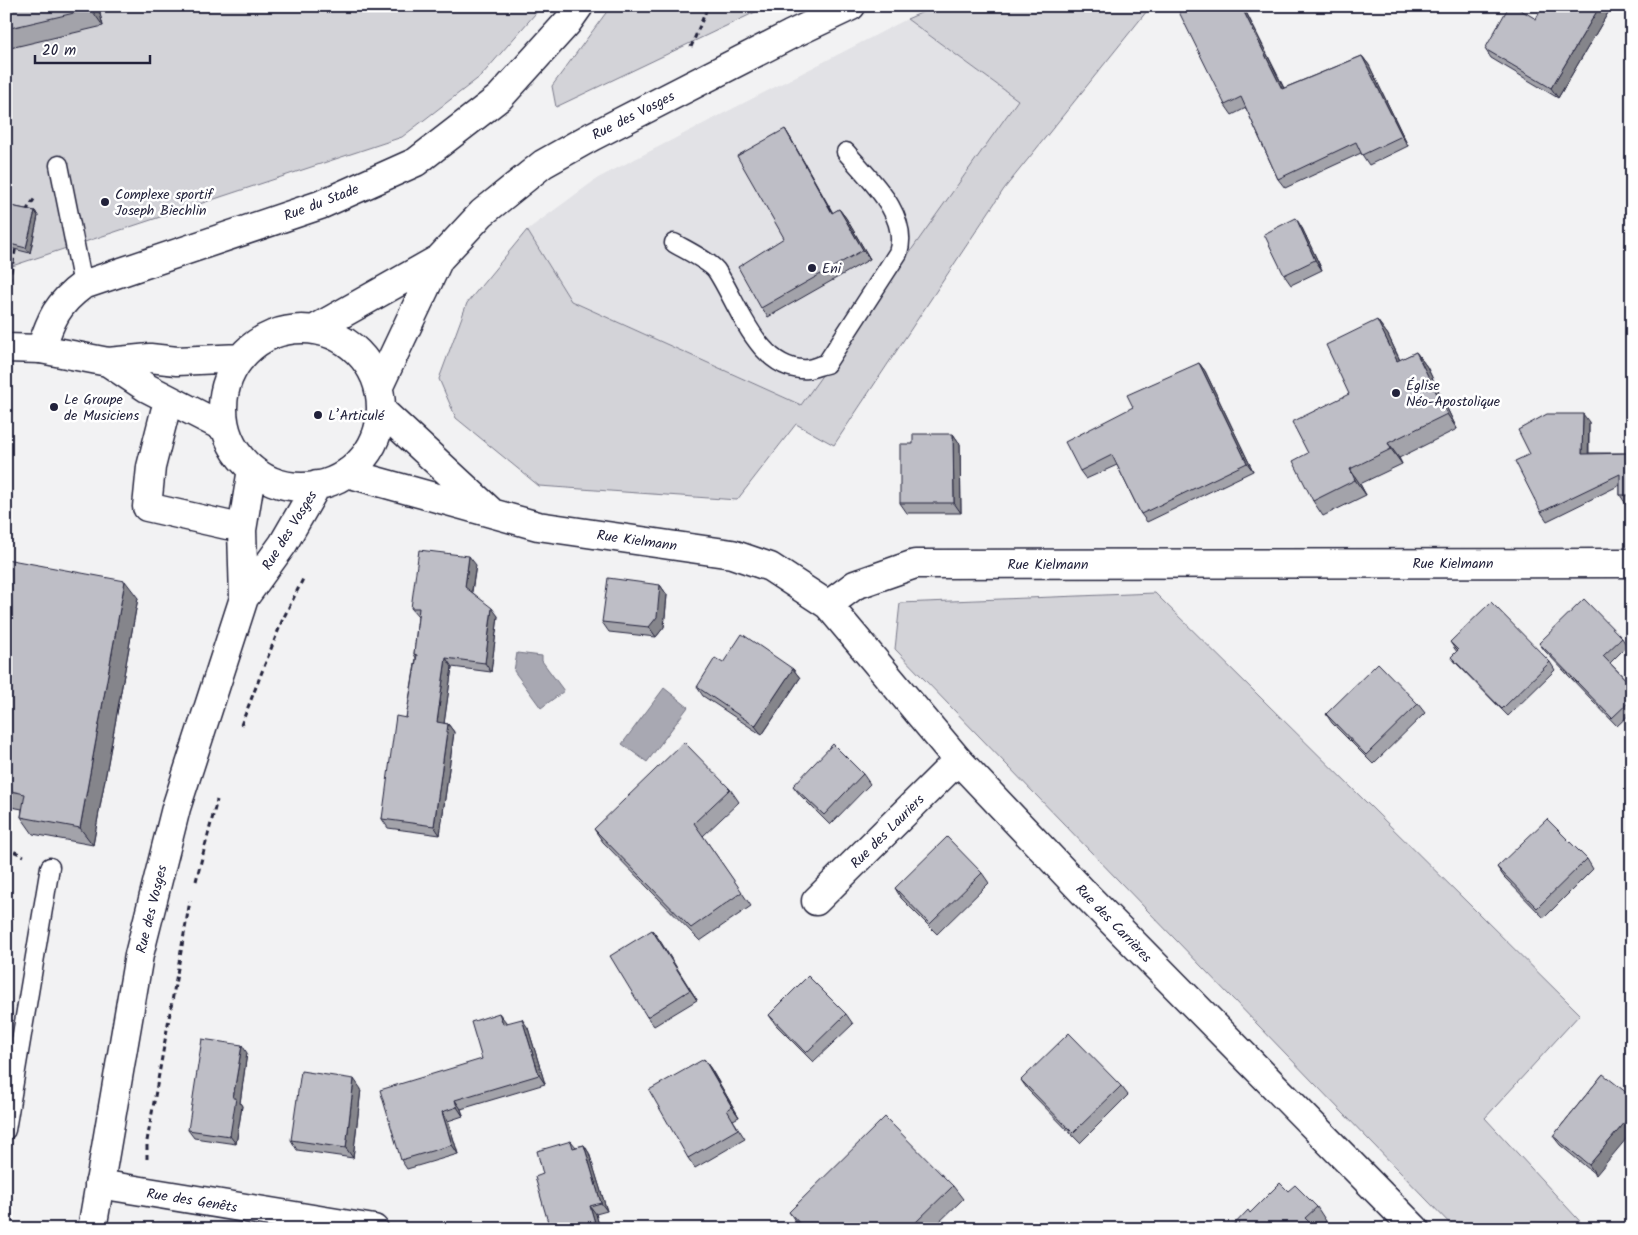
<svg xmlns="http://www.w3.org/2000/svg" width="1638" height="1235" viewBox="0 0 1638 1235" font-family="Kalam,sans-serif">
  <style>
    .built { fill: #e2e2e6 }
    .green { fill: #d3d3d8; stroke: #7a7a8a }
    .water { fill: #a8a8b2; stroke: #727282 }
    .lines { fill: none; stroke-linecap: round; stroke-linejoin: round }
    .lane-casing { stroke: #22223b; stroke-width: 21 }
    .street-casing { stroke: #22223b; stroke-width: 31 }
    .secondary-casing { stroke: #22223b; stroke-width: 31 }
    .path { stroke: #22223b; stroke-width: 3; stroke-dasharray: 5 4; stroke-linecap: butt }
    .lane { stroke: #fff; stroke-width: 18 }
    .street { stroke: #fff; stroke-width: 28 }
    .secondary { stroke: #fff; stroke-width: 28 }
    .wall { fill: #a3a3aa; stroke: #22223b }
    .shaded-wall { fill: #85858b; stroke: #22223b }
    .building { fill: #bebec6; stroke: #22223b }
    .poi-dot { fill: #22223b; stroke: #fff; stroke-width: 2 }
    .labels { text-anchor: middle; stroke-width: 5; stroke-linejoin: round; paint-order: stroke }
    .street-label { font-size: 14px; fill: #22223b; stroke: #fff }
    .poi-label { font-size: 14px; fill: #22223b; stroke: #fff; text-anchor: start }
  </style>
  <rect width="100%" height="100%" fill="#f2f2f3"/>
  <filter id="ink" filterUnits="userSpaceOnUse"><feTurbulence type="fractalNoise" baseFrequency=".02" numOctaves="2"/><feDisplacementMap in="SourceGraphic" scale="10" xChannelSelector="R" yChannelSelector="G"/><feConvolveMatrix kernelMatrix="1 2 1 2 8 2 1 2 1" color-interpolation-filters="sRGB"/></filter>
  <g filter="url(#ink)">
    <path class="built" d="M907 19 1018 100 801 405 571 301 527 230 598 178Z"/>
    <path class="green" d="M6 6H542L481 76 402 137 6 268Z
      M611 6H768L556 107 552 86Z
      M937 6H1151L1004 189 834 445 796 424 737 500 539 486 456 418 439 379 467 303 527 230 571 301 801 405 1018 100 907 19Z
      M1155 593 1580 1014 1485 1118 1587 1229H1455L895 649 900 603Z"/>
    <path class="water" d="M517 653 542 656V661L564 691 541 708 514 671Z
      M664 688 688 707 647 762 622 744Z"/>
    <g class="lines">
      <g class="lane-casing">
        <path id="lane" d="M59 165 83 285
          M674 243C684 249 709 261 716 270 738 302 758 373 808 369 814 368 820 365 826 364L898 253C910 215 869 179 846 152
          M6 1130 50 867"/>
      </g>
      <g class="street-casing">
        <path id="street" d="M41 349C51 319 57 304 83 285L320 205 416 162 500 97 567 23 579 6
          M382 411 489 510
          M165 412 151 467 147 507 227 525
          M347 473 538 526 732 554 770 567 828 605 855 585 915 564 1632 563
          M828 605 958 760 1086 895 1415 1229
          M816 901 958 760
          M99 1184 374 1229"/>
      </g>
      <g class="secondary-casing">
        <path id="secondary" d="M315 329 439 259
          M223 408a79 79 0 1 1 158 0a79 79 0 1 1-158 0Z
          M6 348 41 349 108 362 150 358 177 361 241 358
          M108 362 147 388 225 428
          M379 386 439 259 482 213 543 164 591 137 790 35 851 6
          M244 598 242 530 252 469
          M92 1229 139 955 176 808 244 598 283 544 317 485"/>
      </g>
      <path class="path" d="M691 47 708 6
        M26 211 35 198
        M6 299 16 246
        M241 725 282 621 303 579
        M6 848 24 856
        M196 881 217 800
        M147 1159V1141L190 901"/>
      <use href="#lane" class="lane"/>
      <use href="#street" class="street"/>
      <use href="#secondary" class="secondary"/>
    </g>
    <path class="wall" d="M6 6H98L103 26 6 49Z
      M1190 6H1243L1284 88 1362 56 1369 65 1408 146 1369 165 1361 153 1285 188 1278 179 1246 108 1232 115 1225 105Z
      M1543 6H1612L1558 98 1491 58 1485 49 1536 19Z
      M785 129 791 139 833 213 839 209 846 218 870 259 768 317 761 308 784 238Z
      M6 205 35 211 38 216 30 253 6 247Z
      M1302 228 1322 270 1291 285 1284 275Z
      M1377 320 1388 335 1400 360 1416 352 1427 367 1457 429 1399 458 1402 464 1360 484 1366 495 1323 516 1313 501 1308 453 1349 394Z
      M1199 363 1205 371 1253 471 1147 522 1141 514 1117 465 1086 479 1080 471 1133 407Z
      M1589 422V453H1632V504H1626L1620 495V485L1547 521 1541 512 1530 454Z
      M953 434 960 444 961 513H907L900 503Z
      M6 559 138 598 93 845 33 834 21 817 22 809 6 806Z
      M476 565 472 592 498 616 491 672 452 667 444 723 448 724 454 732 440 835 388 828 382 819 406 718 416 658 414 654 418 616 411 608Z
      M660 585 667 595 664 627 656 637 609 632 602 622Z
      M1622 638 1627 646 1610 663 1632 686V712L1617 726 1545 651 1539 643Z
      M1450 642 1550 662 1555 670 1508 716 1457 664 1451 657 1457 652Z
      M723 663 793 669 800 678 762 735 703 696 697 687Z
      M1418 704 1425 713 1373 764 1332 723 1326 714Z
      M863 774 870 784 830 825 800 795 793 786Z
      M730 789 739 802 703 836 751 906 700 941 603 842 594 829Z
      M1587 859 1593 869 1544 918 1504 877 1497 867Z
      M982 873 989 883 937 934 901 898 895 888Z
      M652 930 697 1000 654 1026 647 1017Z
      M846 1014 853 1024 813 1062 776 1025 769 1015Z
      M506 1023 528 1028 545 1084 461 1109 463 1116 448 1121 458 1154 407 1169 401 1160 482 1059Z
      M247 1053 240 1103 242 1106 236 1144 194 1138 188 1130Z
      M704 1059 711 1069 739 1117 733 1120 745 1139 695 1168 688 1158Z
      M1603 1074 1596 1175 1560 1145 1553 1136Z
      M1021 1080 1121 1086 1128 1095 1080 1143 1028 1090Z
      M361 1089 353 1158 297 1150 291 1140Z
      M571 1141 576 1147 584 1145 589 1153 607 1211 596 1214 600 1229H550L543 1174Z
      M953 1186 963 1199 932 1229H801L789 1212Z
      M1288 1191 1317 1207 1326 1221 1318 1229H1230Z"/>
    <path class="shaded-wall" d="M90 6H98L103 26 91 9Z
      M1241 6H1243L1289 99 1282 89Z
      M1600 6H1612L1558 98 1551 88Z
      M1362 56 1369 65 1408 146 1402 136Z
      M785 129 791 139 838 223 832 213Z
      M839 209 846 218 870 259 863 250Z
      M35 211 38 216 30 253 26 248Z
      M1296 218 1302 228 1322 270 1315 260Z
      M1377 320 1388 335 1407 376 1397 361Z
      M1416 352 1427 367 1457 429 1447 414Z
      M1199 363 1205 371 1253 471 1247 463Z
      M1583 414 1589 422 1588 462 1582 454Z
      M953 434 960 444 961 513 954 503Z
      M1388 443 1399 458 1402 464 1391 449Z
      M1350 469 1360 484 1366 495 1355 480Z
      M469 556 476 565 471 596 465 587Z
      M125 581 138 598 93 845 80 828Z
      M660 585 667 595 664 627 656 637 649 627Z
      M492 608 498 616 491 672 485 663Z
      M446 658 452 667 443 731 437 722Z
      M793 669 800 678 762 735 755 726Z
      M448 724 454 732 440 835 434 826Z
      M652 930 659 939 697 1000 690 990Z
      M499 1013 506 1022 509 1033 503 1024Z
      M522 1019 528 1028 545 1084 539 1075Z
      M242 1045 247 1053 240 1103 242 1106 236 1144 230 1136 233 1098Z
      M704 1059 711 1069 739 1117 732 1107Z
      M354 1079 361 1089 353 1158 346 1148Z
      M455 1100 461 1109 463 1116 457 1107Z
      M442 1112 448 1121 458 1154 452 1145Z
      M1632 1114V1132L1596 1175 1589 1165Z
      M584 1145 589 1153 607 1211 601 1203Z
      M590 1206 596 1214 600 1229H598L596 1226Z"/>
    <path class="building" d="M6 6H90L91 9 6 29Z
      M1190 6H1241L1282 89 1362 56 1402 136 1362 155 1356 142 1278 179 1241 97 1225 105 1179 12Z
      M1509 6H1514L1536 19 1543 6H1600L1551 88 1485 49Z
      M785 129 832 213 839 209 863 250 761 308 738 267 784 238 737 156Z
      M6 205 35 211 26 248 6 243Z
      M1296 218 1315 260 1284 275 1264 234Z
      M1377 320 1397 361 1416 352 1447 414 1388 443 1391 449 1350 469 1355 480 1313 501 1293 461 1308 453 1292 422 1349 394 1326 345Z
      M1199 363 1247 463 1141 514 1112 455 1080 471 1065 442 1133 407 1127 395Z
      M1547 414H1583L1582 454 1632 453V495H1620V474L1541 512 1515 461 1530 454 1518 430Z
      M913 434H953L954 503H900V444H913Z
      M419 550 469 556 465 587 492 608 485 663 446 658 437 722 448 724 434 826 382 819 396 716 406 718 417 655 414 654 419 608H411Z
      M6 559 125 581 80 828 21 817 25 794 6 790Z
      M608 578 660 585 657 617 649 627 602 622Z
      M1584 599 1622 638 1603 656 1632 686V699L1612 718 1539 643Z
      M1491 602 1550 662 1502 709 1451 657 1458 650 1450 642Z
      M742 634 793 669 755 726 697 687 715 658 723 663Z
      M1378 663 1418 704 1366 755 1326 714Z
      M684 742 730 789 694 823 742 892 691 928 594 829Z
      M833 744 863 774 824 815 793 786Z
      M1547 819 1587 859 1537 908 1497 867Z
      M947 837 982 873 930 924 895 888Z
      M652 930 690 990 647 1017 610 956Z
      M808 976 846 1014 806 1053 769 1015Z
      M499 1013 503 1024 522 1019 539 1075 455 1100 457 1107 442 1112 452 1145 401 1160 380 1090 482 1059 471 1022Z
      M1069 1033 1121 1086 1073 1133 1021 1080Z
      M202 1039 242 1045 233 1098H236L230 1136 188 1130Z
      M704 1059 732 1107 727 1110 738 1129 688 1158 649 1090Z
      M301 1071 354 1079 346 1148 291 1140Z
      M1603 1074 1632 1097V1114L1589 1165 1553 1136Z
      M885 1117 953 1186 913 1225 917 1229H805L789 1212Z
      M571 1141 573 1148 584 1145 601 1203 590 1206 596 1226 586 1229H550L535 1177 543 1174 537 1151Z
      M1280 1183 1288 1191 1295 1185 1317 1207 1305 1218 1316 1229H1230L1248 1210 1250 1213Z"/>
  </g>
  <g class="poi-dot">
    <circle cx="105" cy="202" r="5"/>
    <circle cx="812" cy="268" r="5"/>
    <circle cx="1396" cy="393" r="5"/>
    <circle cx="54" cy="407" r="5"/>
    <circle cx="318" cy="415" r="5"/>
  </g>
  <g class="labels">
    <g class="street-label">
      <text transform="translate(633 115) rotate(-27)" y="5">Rue des Vosges</text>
      <text transform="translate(321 202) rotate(-21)" y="5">Rue du Stade</text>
      <text transform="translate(289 530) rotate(-58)" y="5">Rue des Vosges</text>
      <text transform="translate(637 540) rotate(8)" y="5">Rue Kielmann</text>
      <text x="1453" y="568">Rue Kielmann</text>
      <text x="1048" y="569">Rue Kielmann</text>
      <text transform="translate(887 831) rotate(-45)" y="5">Rue des Lauriers</text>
      <text transform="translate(151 909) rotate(-76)" y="5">Rue des Vosges</text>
      <text transform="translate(1114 923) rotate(46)" y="5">Rue des Carrières</text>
      <text transform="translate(192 1200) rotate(9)" y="5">Rue des Genêts</text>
    </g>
    <g class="poi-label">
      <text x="115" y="199">Complexe sportif<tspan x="115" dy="16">Joseph Biechlin</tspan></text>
      <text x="822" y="273">Eni</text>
      <text x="1406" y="390">Église<tspan x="1406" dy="16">Néo-Apostolique</tspan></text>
      <text x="64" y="404">Le Groupe<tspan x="64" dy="16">de Musiciens</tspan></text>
      <text x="328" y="420">L’Articulé</text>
    </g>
  </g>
  <rect width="1638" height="1235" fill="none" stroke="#fff" stroke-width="25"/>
  <rect x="12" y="12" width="1613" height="1210" fill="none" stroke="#22223b" stroke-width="2" filter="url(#ink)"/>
  <path d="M35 55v8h115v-8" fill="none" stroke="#22223b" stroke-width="2.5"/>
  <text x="42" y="55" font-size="15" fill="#22223b" stroke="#ffffff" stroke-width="4" paint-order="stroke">20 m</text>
</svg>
